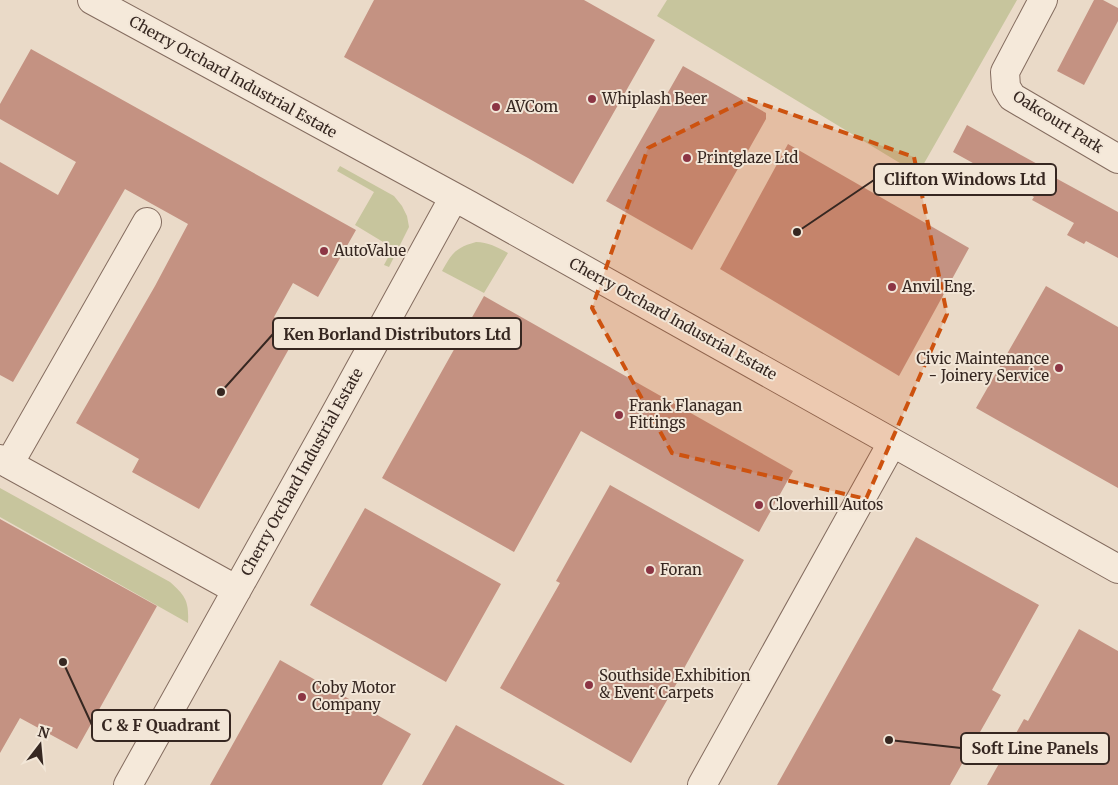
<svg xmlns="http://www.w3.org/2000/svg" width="1118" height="785" viewBox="0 0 1118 785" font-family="Merriweather,serif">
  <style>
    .green { fill: #c7c59d }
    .building { fill: #c49282 }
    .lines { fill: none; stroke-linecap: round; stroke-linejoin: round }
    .minor-casing { stroke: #846c5f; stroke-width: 30 }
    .minor { stroke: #f5e9da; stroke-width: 28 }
    .marked { fill: #cd520f; fill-opacity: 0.2; stroke: #cd520f; stroke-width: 4; stroke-dasharray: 10 6; stroke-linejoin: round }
    .poi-dot { fill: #8c3544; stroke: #f2e6d7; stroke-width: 2 }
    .labels { text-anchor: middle; stroke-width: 4; stroke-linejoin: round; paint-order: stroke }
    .street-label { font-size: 15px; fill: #362721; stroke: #f2e6d7 }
    .poi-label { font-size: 15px; fill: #362721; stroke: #f2e6d7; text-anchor: start }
    .leader { fill: none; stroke: #362721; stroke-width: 2 }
    .callout-dot { fill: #362721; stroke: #f2e6d7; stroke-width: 2 }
    .callout { fill: #f2e6d7; stroke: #362721; stroke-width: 2 }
    .callout-label { font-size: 16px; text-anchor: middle; font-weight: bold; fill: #362721 }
  </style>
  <rect width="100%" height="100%" fill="#eadac8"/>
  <path class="green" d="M667 0H1017L918 174 657 16Z
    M340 166 394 196 402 206 407 216 409 227 389 267 384 265 393 248 355 225 374 192 337 171Z
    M476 242C488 242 497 247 508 253L484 293 442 271C452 253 455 248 476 242Z
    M0 488 170 582C186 596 189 602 188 623L0 517Z"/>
  <path class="building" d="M374 0H584L655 40 573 184 528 158 344 57Z
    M1094 0H1103L1118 8V21L1084 85 1057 71Z
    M31 49 356 230 318 297 293 283 274 317 299 331 199 509 132 472 139 459 76 423 155 286 188 224 125 189 13 382 0 375V162L58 195 76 162 0 119V104Z
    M683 66 766 113V119L692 250 606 201Z
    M967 125 1041 166 1039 169 1118 212V258L1086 241 1084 244 1067 235 1074 223 1032 200 1034 197 953 152Z
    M788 144 969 248 899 376 720 269Z
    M1046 286 1118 327V488L976 408Z
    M484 296 793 471 759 532 581 431 514 552 382 478Z
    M610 485 744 560 677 681H678L631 763 500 688 560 583 556 581Z
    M365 508 501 584 446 682 310 605Z
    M0 519 157 606 77 749 20 718 0 753Z
    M916 537 1039 605 992 690 1001 695 950 785H777Z
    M1079 629 1118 651V785H987L1024 719 1028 721Z
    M280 660 411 734 382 785H210Z
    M456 725 565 785H422Z"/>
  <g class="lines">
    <g class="minor-casing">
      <path id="minor" d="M92 0 469 205 1118 569
        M1043 0 1005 72 1006 87 1012 97 1118 159
        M0 459 237 590
        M9 464 147 222
        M128 785 335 414 454 197
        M702 785 892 443"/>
    </g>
    <use href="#minor" class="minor"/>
  </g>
  <path class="marked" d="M748 99 914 157 947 314 866 499 672 453 592 308 648 148Z"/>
  <g class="poi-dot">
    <circle cx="592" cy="99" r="5"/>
    <circle cx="496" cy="107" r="5"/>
    <circle cx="687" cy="158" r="5"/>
    <circle cx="324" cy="251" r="5"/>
    <circle cx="892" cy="287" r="5"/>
    <circle cx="1059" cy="368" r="5"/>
    <circle cx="619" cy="415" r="5"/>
    <circle cx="759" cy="505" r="5"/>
    <circle cx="650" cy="570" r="5"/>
    <circle cx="589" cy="685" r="5"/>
    <circle cx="302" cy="697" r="5"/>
  </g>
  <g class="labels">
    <g class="street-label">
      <text transform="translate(233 77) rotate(29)" y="5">Cherry Orchard Industrial Estate</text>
      <text transform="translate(1058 122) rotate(32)" y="5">Oakcourt Park</text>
      <text transform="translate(673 319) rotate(29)" y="5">Cherry Orchard Industrial Estate</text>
      <text transform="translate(302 472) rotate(-61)" y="5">Cherry Orchard Industrial Estate</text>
    </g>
    <g class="poi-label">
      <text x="602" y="104">Whiplash Beer</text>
      <text x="506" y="112">AVCom</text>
      <text x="697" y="163">Printglaze Ltd</text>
      <text x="334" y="256">AutoValue</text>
      <text x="902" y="292">Anvil Eng.</text>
      <text x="1049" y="364" text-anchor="end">Civic Maintenance<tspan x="1049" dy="17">- Joinery Service</tspan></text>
      <text x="629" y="411">Frank Flanagan<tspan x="629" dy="17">Fittings</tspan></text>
      <text x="769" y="510">Cloverhill Autos</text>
      <text x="660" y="575">Foran</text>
      <text x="599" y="681">Southside Exhibition<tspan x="599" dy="17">&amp; Event Carpets</tspan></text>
      <text x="312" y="693">Coby Motor<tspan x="312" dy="17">Company</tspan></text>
    </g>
  </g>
  <path class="leader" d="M797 232L874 180M221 392L273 334M63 662L92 725M889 740L961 748"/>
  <g class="callout-dot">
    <circle cx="797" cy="232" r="5"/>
    <circle cx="221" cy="392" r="5"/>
    <circle cx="63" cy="662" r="5"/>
    <circle cx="889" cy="740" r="5"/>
  </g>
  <g class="callout">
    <rect x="874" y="164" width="182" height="31" rx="5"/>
    <rect x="273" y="318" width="248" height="31" rx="5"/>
    <rect x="92" y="710" width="138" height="31" rx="5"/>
    <rect x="961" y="733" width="148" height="31" rx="5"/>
  </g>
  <g class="callout-label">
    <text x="965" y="185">Clifton Windows Ltd</text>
    <text x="397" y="340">Ken Borland Distributors Ltd</text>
    <text x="161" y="731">C &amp; F Quadrant</text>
    <text x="1035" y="754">Soft Line Panels</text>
  </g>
  <g transform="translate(40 745) rotate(16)" stroke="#f2e6d7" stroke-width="4" paint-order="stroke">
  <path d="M0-4L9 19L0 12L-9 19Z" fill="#362721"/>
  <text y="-8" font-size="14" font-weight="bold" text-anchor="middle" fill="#362721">N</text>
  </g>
</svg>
